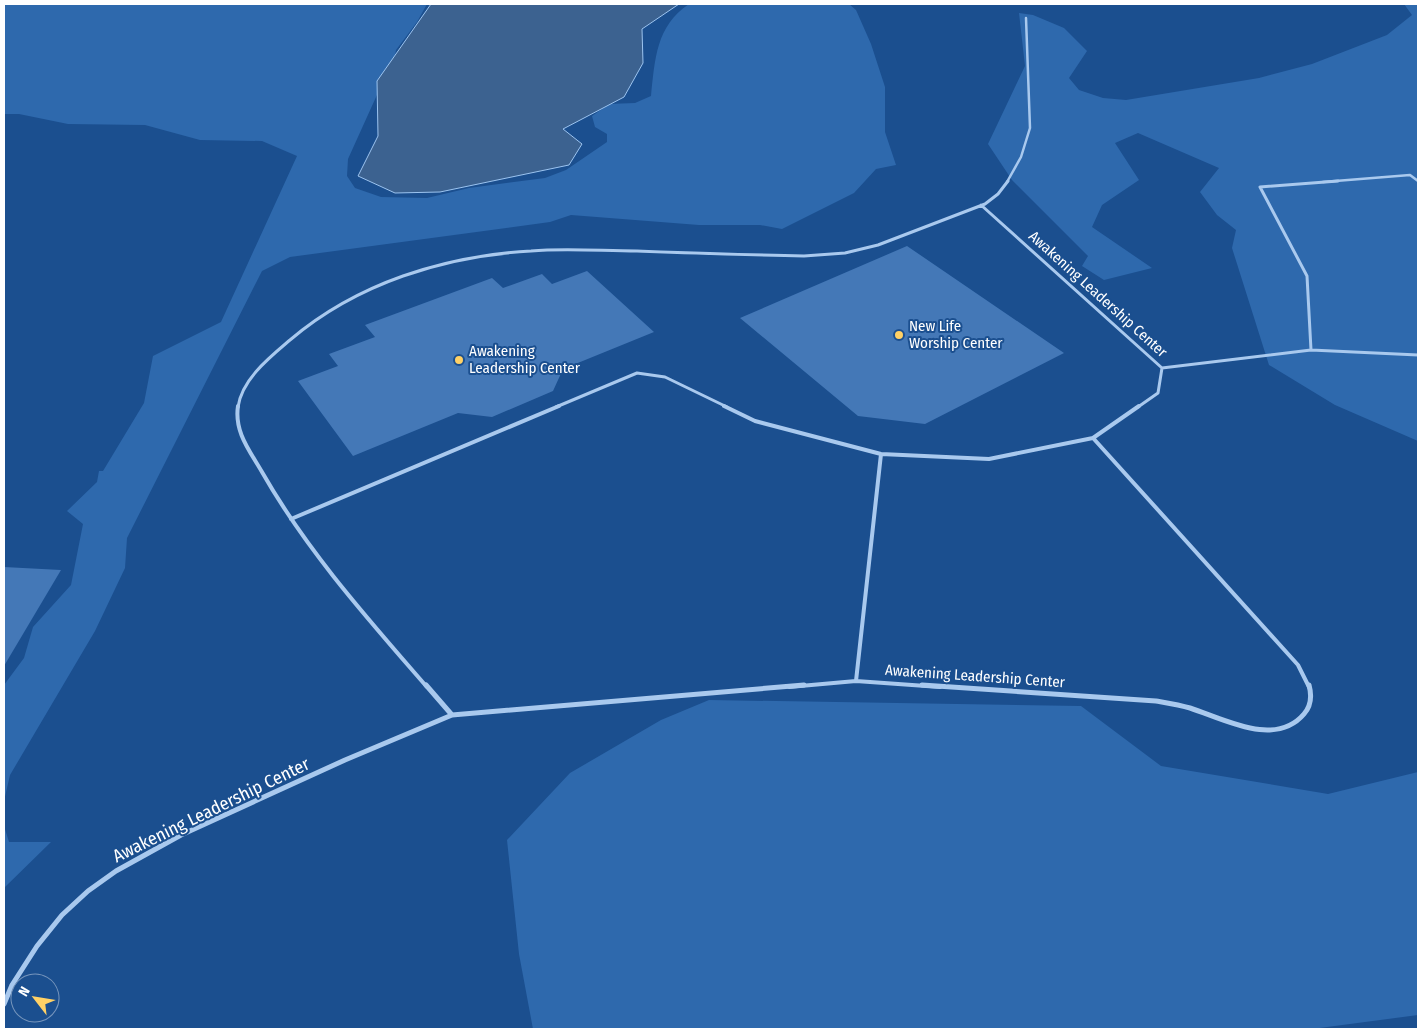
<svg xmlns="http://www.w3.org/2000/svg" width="1422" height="1033" viewBox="0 0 1422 1033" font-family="'Fira Sans Condensed',sans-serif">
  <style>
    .green { fill: #2e69ad }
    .water { fill: #3c6290; stroke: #9cc4f0 }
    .building { fill: #4478b7 }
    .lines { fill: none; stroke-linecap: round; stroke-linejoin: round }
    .lane-far3 { stroke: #a9c9ee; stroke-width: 2.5 }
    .lane-far2 { stroke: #a9c9ee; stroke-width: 3 }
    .lane-far1 { stroke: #a9c9ee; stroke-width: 4 }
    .lane { stroke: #a9c9ee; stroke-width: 5 }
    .poi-dot { fill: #ffd166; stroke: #1b4f8f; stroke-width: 2 }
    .labels { text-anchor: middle; stroke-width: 4; stroke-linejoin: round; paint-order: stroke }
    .street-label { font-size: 15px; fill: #fff; stroke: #1b4f8f }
    .poi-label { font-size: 15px; fill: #fff; stroke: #1b4f8f; text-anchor: start }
    .near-street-label { font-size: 18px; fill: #fff; stroke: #1b4f8f }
  </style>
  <rect width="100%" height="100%" fill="#1b4f8f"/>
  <path class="green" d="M4 4H427L417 22 396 50 395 55 348 159 347 176 355 188 381 197 427 198 469 188 545 178 566 170 607 142V134L595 127 592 116 609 104 635 103 651 96C655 59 656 26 689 4H849L856 10 871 44 885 87V132L896 165 876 169 854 193 782 229 760 225H699L571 215 550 222 290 257 262 271 127 538 125 568 95 631 10 775 4 801V685L24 658 33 627 71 585 83 524 67 511 97 482 99 471H103L144 403 153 356 221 322 297 156 262 141 200 140 145 125 68 124 19 114H4Z
    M1404 4H1418V441L1335 405 1269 365 1232 248 1236 230 1217 215 1200 192 1219 168 1138 133 1115 143 1139 180 1102 205 1092 227 1152 268 1104 280 1082 266 1088 256 1012 180 988 144 1025 66 1019 13 1033 15 1064 28 1087 51 1069 78 1079 90 1103 98 1126 100 1259 78 1312 64 1387 35 1412 15Z
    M709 700 1081 706 1161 766 1328 794 1418 772V1015L1312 1029H533L519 954 507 840 570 773 661 720Z
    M4 826 9 842H51L4 888Z"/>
  <path class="water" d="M431 4H679L642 29 643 63 624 97 563 129 582 144 569 165 440 192 395 193 358 176 378 136 377 81Z"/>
  <path class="building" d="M907 246 1064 353 925 424 858 416 740 318Z
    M587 271 654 332 563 369 553 391 492 417 458 413 353 456 298 381 338 366 329 354 375 337 365 325 492 278 503 288 542 274 552 284Z
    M4 567 61 570 4 666Z"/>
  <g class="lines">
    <path class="lane-far3" d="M1007 182 1021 157 1030 128 1026 18
      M1323 182 1410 175 1418 181"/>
    <path class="lane-far2" d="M981 205 1162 368
      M1311 350 1307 276 1260 187 1338 181
      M1162 368 1311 350 1418 355
      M238 407C242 379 270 357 290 340 357 283 444 256 531 251 566 248 602 251 637 251 693 253 748 255 804 256L845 253 878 245 985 204 998 194 1008 181
      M556 407 637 373 665 377 727 407
      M1138 407 1158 393 1162 368"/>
    <path class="lane-far1" d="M238 406C234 432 250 451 262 472 307 551 368 619 427 687
      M724 406 755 421 881 454 989 459 1093 438
      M1139 406 1093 438 1298 665 1309 687
      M291 519 559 406
      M856 681 881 454
      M789 687 856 681 940 687"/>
    <path class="lane" d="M426 685 452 715
      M922 685 1156 701C1167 703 1179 705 1190 708 1224 719 1275 748 1304 714 1311 706 1312 696 1309 685
      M4 1004 12 985 37 946 62 915 88 891 116 871 181 835 345 760 452 715 804 685"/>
  </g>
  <g class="poi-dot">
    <circle cx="899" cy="335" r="5"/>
    <circle cx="459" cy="360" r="5"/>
  </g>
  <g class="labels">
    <g class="street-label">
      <text transform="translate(1098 294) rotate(42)" y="5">Awakening Leadership Center</text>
      <text transform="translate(975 676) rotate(4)" y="5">Awakening Leadership Center</text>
    </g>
    <g class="poi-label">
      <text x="909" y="331">New Life<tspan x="909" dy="17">Worship Center</tspan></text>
      <text x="469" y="356">Awakening<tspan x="469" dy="17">Leadership Center</tspan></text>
    </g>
    <g class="near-street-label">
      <text transform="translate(211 810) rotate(-26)" y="6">Awakening Leadership Center</text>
    </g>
  </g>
  <rect width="1422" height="1033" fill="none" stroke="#ffffff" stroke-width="10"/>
  <g transform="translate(35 998) rotate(301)"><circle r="24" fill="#1b4f8f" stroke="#7695bc"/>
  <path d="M0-4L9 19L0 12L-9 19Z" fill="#ffd166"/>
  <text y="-8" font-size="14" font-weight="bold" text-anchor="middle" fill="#ffffff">N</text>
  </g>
</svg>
